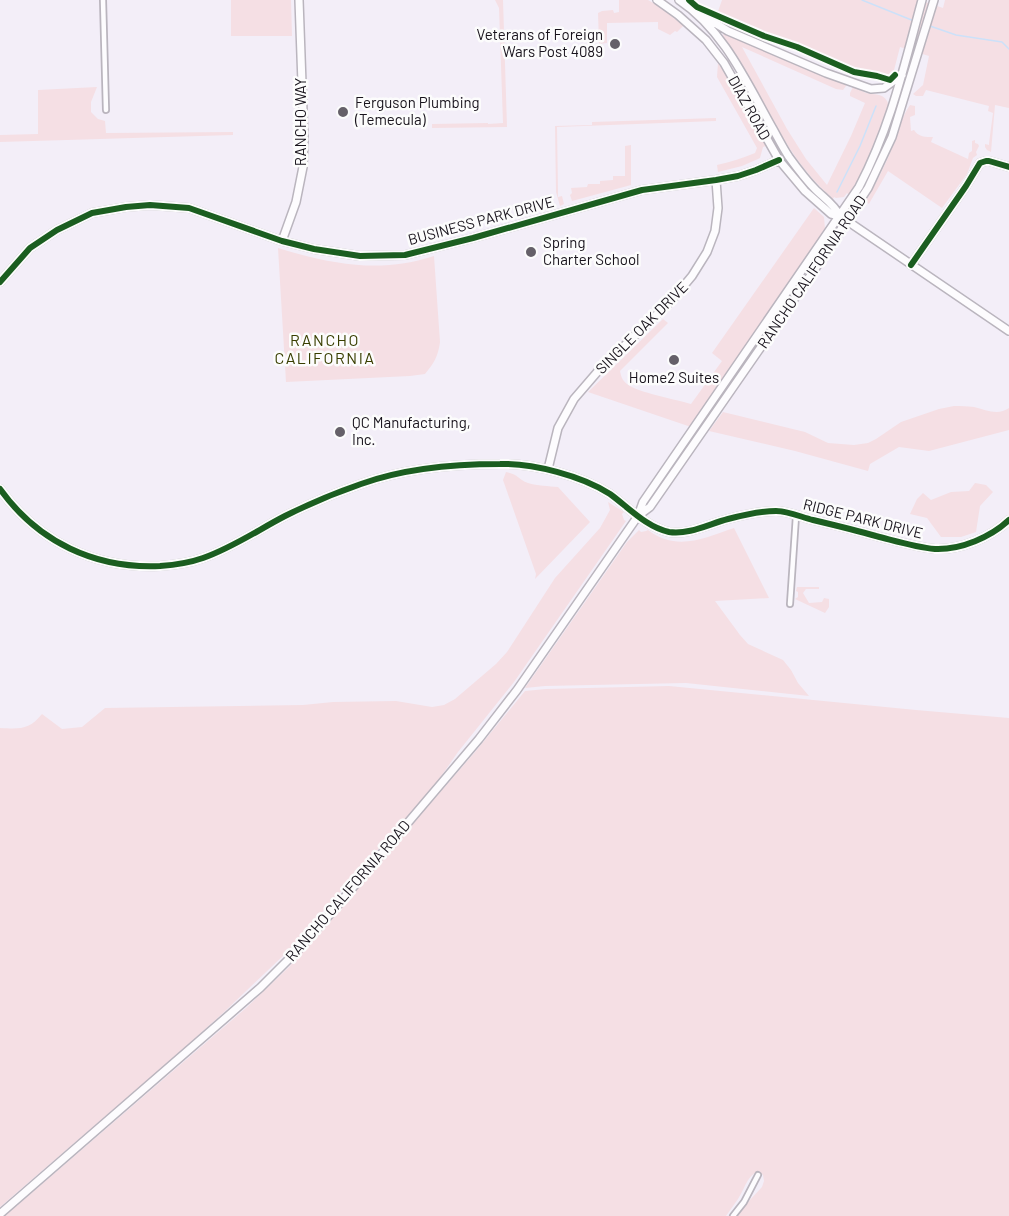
<svg xmlns="http://www.w3.org/2000/svg" width="1009" height="1216" viewBox="0 0 1009 1216" font-family="Barlow,sans-serif">
  <style>
    .green { fill: #f5dfe4 }
    .lines { fill: none; stroke-linecap: round; stroke-linejoin: round }
    .stream { stroke: #cce1f9; stroke-width: 1.5 }
    .street-casing { stroke: #bab5be; stroke-width: 8 }
    .secondary-casing { stroke: #bab5be; stroke-width: 10 }
    .street { stroke: #fdfcfe; stroke-width: 4.5 }
    .secondary { stroke: #fdfcfe; stroke-width: 7 }
    .cycleway-casing { stroke: #fcfcfc; stroke-width: 10 }
    .cycleway { stroke: #1b5e20; stroke-width: 6 }
    .poi-dot { fill: #656069; stroke: #fcfcfc; stroke-width: 2 }
    .labels { text-anchor: middle; stroke-width: 5; stroke-linejoin: round; paint-order: stroke }
    .poi-label { font-size: 15px; fill: #18131c; stroke: #fcfcfc; text-anchor: start }
    .street-label { font-size: 15px; fill: #18131c; stroke: #fcfcfc }
    .neighbourhood-label { font-size: 16px; letter-spacing: 1.5px; fill: #393e00; stroke: #fcfcfc }
  </style>
  <rect width="100%" height="100%" fill="#f3eef8"/>
  <path class="green" d="M231 0H291L292 36H231Z
    M495 0H503L507 127 432 128V124L488 123V124L503 123 499 8Z
    M619 0H648L662 8 684 25 677 32 675 31 670 35 658 29V22L607 23V43L599 44 598 13 602 11 613 10 614 13 619 12Z
    M722 0H919L943 8 945 0H1009V108L995 105 991 152 987 150 985 147V144L989 145V143L993 113 988 111 989 106 926 90 923 96H916L913 94 923 85 929 56 900 47 893 74 888 81 872 76 861 75 716 17Z
    M725 33 845 83 846 86 843 90 836 89 742 47 787 129 806 159 827 185 851 136 865 103 850 96V93L853 87C858 89 862 91 866 93 874 95 883 93 887 101 895 113 858 181 849 195L847 193 844 197 836 198 834 197 833 199C804 174 785 143 767 110 754 86 742 61 724 39L723 34Z
    M718 63 728 78 766 146 763 147 760 158 758 159 742 166 718 172 717 165C731 162 743 158 755 153L757 148 717 77Z
    M97 87 91 102V112L98 119 105 121 106 133 233 132V135L0 142V135L38 134V90Z
    M910 105 915 106V115L910 117 911 131 914 130C918 137 926 137 933 137L931 142 968 159 969 153 972 151V141L975 140V143L978 144 979 146 976 152 977 155 973 158 967 174 942 208 888 171 870 202 869 204 866 202 867 199C876 183 885 166 892 148 897 134 901 118 910 105Z
    M716 118V121L557 127 558 191V197L562 196 564 204 560 206 556 192 555 126 592 125V122Z
    M631 145V185L572 201 570 195 572 193 571 188 587 187 588 184H600V181L613 180V176H625V146Z
    M814 208 824 217 825 229 691 427 588 392 663 319 668 323 620 371C621 376 622 380 627 384 636 392 678 400 691 404L722 361 712 353Z
    M278 248C330 264 381 274 434 256L440 342C438 357 434 363 425 374L410 376 286 382Z
    M954 406C961 406 967 406 974 407 986 410 998 416 1009 408V430L929 451 899 447 870 464 868 471 795 451 709 431 723 412 805 432 828 443 854 445 868 443 876 439 901 422 939 409Z
    M506 472C518 474 518 479 528 483 537 486 549 486 558 487L590 522 535 579 536 574 503 480Z
    M975 483 986 485 993 492 980 506 976 532 961 537H941L927 518 910 514 917 499 923 493 931 500 951 492 969 491Z
    M608 502 624 512 622 514 624 520 626 521 514 682 458 752 435 785 286 953 222 1014 173 1058 0 1207V728C20 729 29 730 42 714L62 729 82 727 105 708 303 705 333 702 396 701 432 707 444 705 455 699 496 664 507 652 555 578 600 528 610 510Z
    M734 528 769 598 715 601 740 635 748 644 783 660 791 670 798 683 809 696 686 683 545 686 525 688 627 542 639 530 641 532 646 531 648 530C677 552 704 538 734 528Z
    M797 587H819V589H806L803 593 809 603 822 602 824 598 829 599V607L825 613 795 599 798 597V592L796 591Z
    M669 686 916 710 1009 718V1216H738L748 1202 762 1187 764 1181 763 1175 759 1171C747 1175 745 1189 738 1199 734 1205 730 1210 726 1216H5L246 1008 289 967 475 752 525 691 546 689Z"/>
  <g class="lines">
    <path class="stream" d="M862 0 914 21
      M930 26 956 35 1002 42 1009 49
      M837 192 860 146 876 106"/>
    <g class="street-casing">
      <path id="street" d="M103 0 106 110
        M790 604 796 516
        M733 1216 744 1202 758 1175"/>
    </g>
    <g class="secondary-casing">
      <path id="secondary" d="M657 0 678 15 706 40 724 63 779 160 805 191 831 214 840 216
        M679 0C724 30 747 83 773 129 778 138 783 148 789 157 797 168 805 179 815 189 824 198 834 204 840 216L1009 331
        M700 14 728 31 826 73 871 89 884 88 902 75
        M282 241 296 202 303 167 304 139 299 0
        M911 265 966 186 980 163 986 161H989L1009 167
        M0 282 30 248 57 230 92 213 126 207 150 205 189 208 282 241 314 249 360 256 405 255 473 238 642 190 716 180 738 176 756 170 779 160
        M548 469 558 428 574 399 599 370 671 301 692 276 707 252 715 231 718 208 716 180
        M0 489C38 542 95 569 160 566 174 565 189 563 203 558 232 548 258 530 285 516 309 504 335 493 361 484 405 468 454 464 500 464 533 463 582 476 610 494 628 507 646 527 669 532 689 535 709 524 728 519 743 515 760 511 776 511 788 511 801 517 813 520 834 525 855 530 876 536 896 541 915 547 935 549 961 550 991 537 1009 520
        M638 516 650 507 815 269 868 188 892 137 934 0
        M0 1214 260 988 300 948 332 912 479 739 517 690 638 516 643 502 859 187C891 126 904 66 922 0"/>
    </g>
    <use href="#street" class="street"/>
    <use href="#secondary" class="secondary"/>
    <g class="cycleway-casing">
      <path id="cycleway" d="M689 0 697 7 720 17 764 36 797 47 854 72 877 76 890 80 895 75
        M911 265 966 186 980 163 986 161H989L1009 167
        M0 282 30 248 57 230 92 213 126 207 150 205 189 208 282 241 314 249 360 256 405 255 473 238 642 190 716 180 738 176 756 170 779 160
        M0 489C38 542 95 569 160 566 174 565 189 563 203 558 232 548 258 530 285 516 309 504 335 493 361 484 405 468 454 464 500 464 533 463 582 476 610 494 628 507 646 527 669 532 689 535 709 524 728 519 743 515 760 511 776 511 788 511 801 517 813 520 834 525 855 530 876 536 896 541 915 547 935 549 961 550 991 537 1009 520"/>
    </g>
    <use href="#cycleway" class="cycleway"/>
  </g>
  <g class="poi-dot">
    <circle cx="615" cy="44" r="6"/>
    <circle cx="343" cy="112" r="6"/>
    <circle cx="531" cy="252" r="6"/>
    <circle cx="674" cy="360" r="6"/>
    <circle cx="340" cy="432" r="6"/>
  </g>
  <g class="labels">
    <g class="poi-label">
      <text x="603" y="40" text-anchor="end">Veterans of Foreign<tspan x="603" dy="17">Wars Post 4089</tspan></text>
      <text x="355" y="108">Ferguson Plumbing<tspan x="355" dy="17">(Temecula)</tspan></text>
      <text x="543" y="248">Spring<tspan x="543" dy="17">Charter School</tspan></text>
      <text x="674" y="383" text-anchor="middle">Home2 Suites</text>
      <text x="352" y="428">QC Manufacturing,<tspan x="352" dy="17">Inc.</tspan></text>
    </g>
    <g class="street-label">
      <text transform="translate(749 108) rotate(61)" y="5">DIAZ ROAD</text>
      <text transform="translate(301 122) rotate(-90)" y="5">RANCHO WAY</text>
      <text transform="translate(481 221) rotate(-15)" y="5">BUSINESS PARK DRIVE</text>
      <text transform="translate(812 272) rotate(-56)" y="5">RANCHO CALIFORNIA ROAD</text>
      <text transform="translate(642 328) rotate(-45)" y="5">SINGLE OAK DRIVE</text>
      <text transform="translate(863 519) rotate(14)" y="5">RIDGE PARK DRIVE</text>
      <text transform="translate(348 891) rotate(-49)" y="5">RANCHO CALIFORNIA ROAD</text>
    </g>
    <g class="neighbourhood-label">
      <text x="325" y="346">RANCHO<tspan x="325" dy="18">CALIFORNIA</tspan></text>
    </g>
  </g>
</svg>
